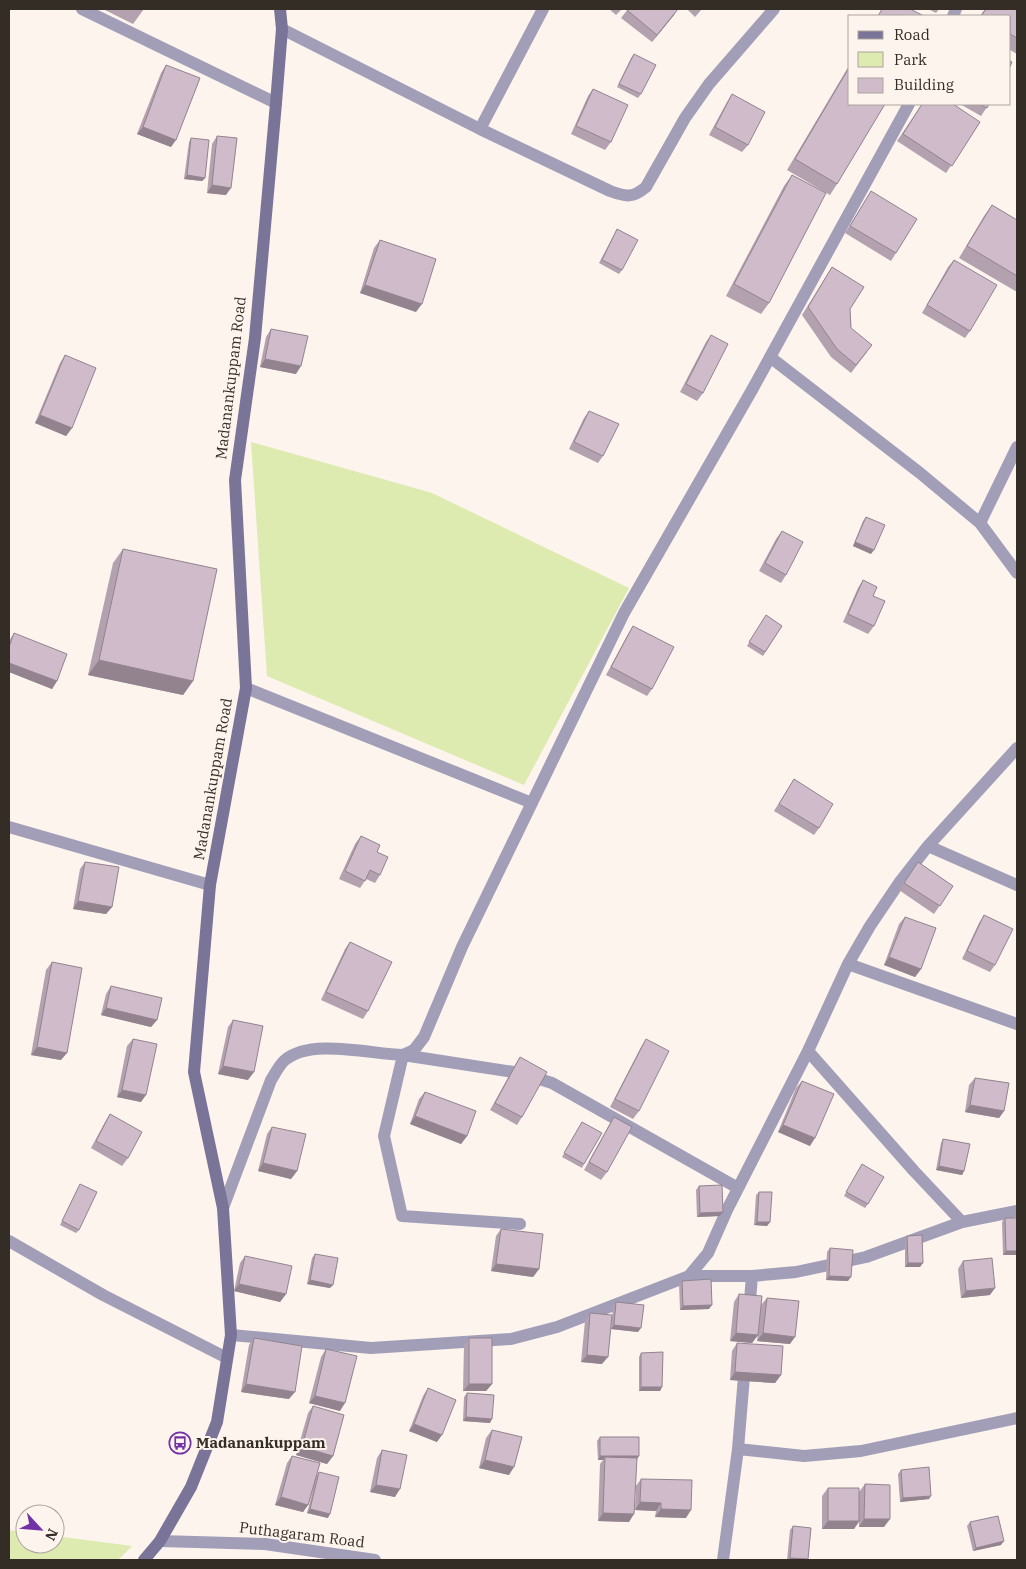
<svg xmlns="http://www.w3.org/2000/svg" width="1026" height="1569" viewBox="0 0 1026 1569" font-family="'IBM Plex Serif',serif">
  <style>
    .green { fill: #ddeab0 }
    .lines { fill: none; stroke-linecap: round; stroke-linejoin: round }
    .minor { stroke: #a29eb8; stroke-width: 12 }
    .tertiary { stroke: #a29eb8; stroke-width: 12 }
    .secondary { stroke: #7a7499; stroke-width: 12 }
    .wall { fill: #b3a1af }
    .shaded-wall { fill: #92838e }
    .building { fill: #d0bbcb; stroke: #92838e }
    .labels { text-anchor: middle; stroke-width: 4; stroke-linejoin: round; paint-order: stroke }
    .street-label { font-size: 15px; fill: #342d26; stroke: #fcf4ed }
    .poi-label { font-size: 15px; font-weight: bold; fill: #342d26; stroke: #fcf4ed; text-anchor: start }
  </style>
  <rect width="100%" height="100%" fill="#fcf4ed"/>
  <path class="green" d="M251 442 432 493 629 588 524 785 267 676Z
    M9 1530 25 1532V1544H55V1536L132 1546 118 1560H9Z"/>
  <g class="lines">
    <path class="minor" d="M82 9 276 103
      M953 16 956 9
      M282 29 480 129 610 191C626 197 633 198 646 187L685 118 709 84 774 9
      M480 129 543 9
      M770 357 920 473 980 523 1017 573
      M980 523 1017 447
      M246 688 532 803
      M9 827 210 885
      M928 846 1017 885
      M848 964 1017 1024
      M808 1051 914 1171 962 1222
      M223 1208 271 1080C275 1074 279 1065 285 1060 311 1038 370 1054 403 1055L414 1050 424 1037 462 947 624 613 752 390 909 104
      M520 1224 402 1216 384 1136 403 1055 520 1073 552 1083 738 1188
      M9 1241 103 1295 227 1358
      M689 1276H752L796 1272 866 1257 962 1222 1017 1211
      M749 1312 752 1276
      M231 1335 371 1348 511 1339 557 1327 689 1276 708 1253 727 1210 808 1051 848 964 870 926 899 883 928 846 1017 748
      M738 1449 804 1456 861 1451 1017 1418
      M723 1560 738 1449 745 1364"/>
    <path class="tertiary" d="M160 1541 265 1544 375 1560"/>
    <path class="secondary" d="M144 1560 160 1541 191 1487 217 1422 231 1335 223 1208 194 1072 210 885 246 688 235 480 255 338 276 103 282 29 280 9"/>
  </g>
  <path class="wall" d="M103 9H144L133 24Z
    M609 9H622L616 15Z
    M628 9 674 15 652 42 621 18Z
    M687 9H702L695 17Z
    M928 9H939L936 13Z
    M985 9H1017V54L1010 50V16H980Z
    M634 54 641 94 638 98 617 87 631 58Z
    M850 64V104L837 184 830 195 787 170Z
    M166 65 171 147 137 134 161 73Z
    M593 89 611 142 605 150 571 134 588 96Z
    M732 94 748 145 742 152 709 135 727 102Z
    M922 104 980 122 946 173 897 141Z
    M960 104H989L981 116Z
    M217 136 226 195 207 193 212 144Z
    M191 138 205 178 202 181 184 179 189 142Z
    M792 175 769 303 761 314 726 296 784 186Z
    M871 191 896 253 891 261 845 233Z
    M992 205 1017 220V292L959 258 984 216Z
    M617 229 622 270 619 274 599 263Z
    M380 240 416 312 360 293 374 248Z
    M954 260 970 331 965 338 922 313 948 267Z
    M832 267 850 309 851 328 867 352 851 373 831 357 802 315Z
    M271 329 296 374 260 367 266 337Z
    M711 335 703 393 697 401 680 392 706 342Z
    M65 355 72 428 66 436 35 423 60 363Z
    M589 411 603 456 598 463 569 449 584 418Z
    M866 517 871 554 853 546 863 521Z
    M782 531 786 575 781 583 759 571 776 539Z
    M123 549 193 681 183 695 88 675 113 563Z
    M863 580 873 596 874 626 868 634 843 622 858 588Z
    M766 615 782 626 763 656 747 646Z
    M633 626 652 689 647 696 606 675 628 634Z
    M14 633 57 681 52 689 9 672V641Z
    M794 779 819 828 814 835 774 811Z
    M361 836 377 852 380 875 375 883 366 879 360 888 339 879 355 844Z
    M85 862 112 907 106 914 73 909 80 869Z
    M918 862 953 886 934 914 899 890Z
    M984 915 995 965 990 972 962 959 979 923Z
    M905 917 921 969 915 977 884 965 899 924Z
    M350 942 368 1011 363 1019 321 1000 345 949Z
    M52 962 61 1060 31 1055 46 970Z
    M111 986 157 1020 151 1027 101 1015 106 994Z
    M233 1020 248 1080 218 1074 228 1027Z
    M133 1039 141 1102 117 1097 127 1046Z
    M646 1039 639 1111 633 1119 610 1107 641 1047Z
    M520 1057 522 1117 517 1125 490 1110 515 1065Z
    M975 1078 1004 1111 999 1118 965 1112 969 1085Z
    M802 1081 810 1146 778 1132 796 1088Z
    M425 1092 467 1136 461 1144 410 1124 419 1099Z
    M110 1114 128 1158 122 1166 91 1148 105 1122Z
    M614 1117 607 1172 601 1180 584 1170 609 1125Z
    M582 1122 584 1164 582 1168 562 1157Z
    M272 1127 297 1171 291 1179 258 1171 267 1134Z
    M943 1139 964 1171 962 1175 936 1170 941 1143Z
    M862 1164 868 1204 865 1208 844 1196Z
    M80 1184 79 1230 76 1233 60 1225 78 1188Z
    M699 1186 720 1216 697 1217 696 1190Z
    M759 1192 770 1222 767 1226 754 1225 756 1195Z
    M1005 1218H1017V1255H1003L1002 1222Z
    M501 1229 539 1269 533 1277 491 1271 496 1236Z
    M907 1236 920 1267H905V1240Z
    M830 1248 848 1281 826 1280 827 1252Z
    M315 1254 330 1288 307 1284 312 1258Z
    M245 1256 286 1294 280 1302 234 1291 240 1263Z
    M963 1261 990 1295 961 1298 958 1269Z
    M682 1281 709 1309 680 1310 679 1284Z
    M739 1294 758 1335 752 1343 730 1341 734 1302Z
    M767 1298 790 1344 757 1341 761 1305Z
    M616 1302 638 1332 611 1329 613 1306Z
    M590 1313 602 1364 581 1362 585 1321Z
    M254 1338 289 1399 241 1392 249 1345Z
    M469 1338 492 1384 486 1391H463L464 1346Z
    M737 1343 781 1375 775 1383 730 1380 732 1351Z
    M326 1349 340 1411 309 1403 321 1357Z
    M641 1353 662 1387 660 1391H639V1357Z
    M428 1388 437 1442 409 1431 423 1396Z
    M467 1393 490 1423 463 1421 464 1397Z
    M313 1406 333 1456 327 1464 296 1455 308 1413Z
    M492 1430 509 1475 479 1468 486 1438Z
    M600 1437 639 1456 637 1459 629 1522 598 1521 600 1464 603 1460H598L597 1441Z
    M382 1450 395 1497 370 1492 377 1458Z
    M292 1456 317 1475 319 1472 328 1518 307 1513 313 1490 308 1505 303 1512 275 1505 287 1463Z
    M901 1470 929 1499 900 1502 898 1474Z
    M641 1479 686 1518 655 1517 656 1511 635 1510 636 1486Z
    M865 1484 884 1527H859V1522L854 1529H822V1496L828 1488 859 1492Z
    M970 1522 1001 1545 973 1551 967 1526Z
    M793 1526 808 1560H787L790 1530Z"/>
  <path class="shaded-wall" d="M678 9 674 15 652 42 657 35Z
    M143 127 176 140 171 147 137 134Z
    M187 175 205 178 202 181 184 179Z
    M212 185 231 188 226 195 207 193Z
    M365 285 422 304 416 312 360 293Z
    M265 359 301 366 296 374 260 367Z
    M40 415 72 428 66 436 35 423Z
    M855 542 874 550 871 554 853 546Z
    M99 660 193 681 183 695 88 675Z
    M9 663 57 681 52 689 9 672Z
    M78 901 112 907 106 914 73 909Z
    M889 957 921 969 915 977 884 965Z
    M106 1008 157 1020 151 1027 101 1015Z
    M37 1047 67 1053 61 1060 31 1055Z
    M223 1066 254 1072 248 1080 218 1074Z
    M122 1090 146 1095 141 1102 117 1097Z
    M970 1105 1004 1111 999 1118 965 1112Z
    M415 1116 467 1136 461 1144 410 1124Z
    M783 1125 815 1138 810 1146 778 1132Z
    M263 1163 297 1171 291 1179 258 1171Z
    M939 1166 964 1171 962 1175 936 1170Z
    M723 1212 720 1216 697 1217 700 1213Z
    M757 1222H770L767 1226 754 1225Z
    M1006 1251H1017V1255H1003Z
    M908 1263H923L920 1267H905Z
    M496 1264 539 1269 533 1277 491 1271Z
    M829 1276 851 1277 848 1281 826 1280Z
    M310 1280 333 1285 330 1288 307 1284Z
    M239 1284 286 1294 280 1302 234 1291Z
    M995 1288 990 1295 961 1298 966 1291Z
    M712 1305 709 1309 680 1310 683 1306Z
    M614 1325 641 1328 638 1332 611 1329Z
    M736 1333 758 1335 752 1343 730 1341Z
    M763 1333 795 1337 790 1344 757 1341Z
    M587 1355 608 1357 602 1364 581 1362Z
    M735 1372 781 1375 775 1383 730 1380Z
    M246 1384 295 1392 289 1399 241 1392Z
    M469 1384H492L486 1391H463Z
    M641 1387H662L660 1391H639Z
    M315 1396 345 1403 340 1411 309 1403Z
    M466 1417 492 1419 490 1423 463 1421Z
    M414 1424 442 1435 437 1442 409 1431Z
    M302 1447 333 1456 327 1464 296 1455Z
    M600 1456H639L636 1460 605 1457 603 1460H598Z
    M485 1460 514 1467 509 1475 479 1468Z
    M376 1485 400 1489 395 1497 370 1492Z
    M931 1496 929 1499 900 1502 903 1498Z
    M281 1497 308 1505 303 1512 275 1505Z
    M640 1502 661 1503 656 1511 635 1510Z
    M310 1509 330 1514 328 1518 307 1513Z
    M661 1509 691 1510 686 1518 655 1517Z
    M603 1513 634 1514 629 1522 598 1521Z
    M864 1519H890L884 1527H859Z
    M828 1521H859L854 1529H822Z
    M1004 1541 1001 1545 973 1551 976 1548Z
    M790 1558 808 1559V1560H788Z"/>
  <path class="building" d="M628 9H678L657 35 627 10Z
    M882 9H910L924 16H878Z
    M986 9H1017V38L1010 34V16H981Z
    M634 54 656 65 641 94 619 84Z
    M1010 61 1012 62 1010 67Z
    M166 65 200 78 176 140 143 127Z
    M850 66V104H885L837 184 795 159Z
    M593 89 628 105 611 142 576 126Z
    M732 94 765 112 748 145 715 127Z
    M922 104H953L980 122 952 166 903 134Z
    M979 104H989L987 108Z
    M217 136 237 138 231 188 212 185Z
    M191 138 209 140 205 178 187 175Z
    M792 175 826 193 769 303 734 284Z
    M871 191 917 219 896 253 850 226Z
    M992 205 1017 220V276L967 246Z
    M617 229 638 240 622 270 602 260Z
    M380 240 436 259 422 304 365 285Z
    M954 260 997 285 970 331 927 305Z
    M832 267 864 287 850 309 851 328 872 345 856 365 837 349 808 307Z
    M271 329 308 336 301 366 265 359Z
    M711 335 728 344 703 393 686 384Z
    M65 355 96 368 72 428 40 415Z
    M589 411 619 424 603 456 574 442Z
    M866 517 885 525 874 550 855 542Z
    M782 531 803 542 786 575 765 563Z
    M123 549 217 569 193 681 99 660Z
    M863 580 877 587 873 596 885 601 874 626 848 614Z
    M766 615 782 626 765 652 749 642Z
    M633 626 674 647 652 689 611 667Z
    M14 633 67 654 57 681 9 663V647Z
    M794 779 833 804 819 828 779 804Z
    M361 836 380 845 377 852 388 857 380 875 370 870 365 881 345 871Z
    M85 862 119 867 112 907 78 901Z
    M918 862 953 886 940 906 904 883Z
    M984 915 1013 929 995 965 967 951Z
    M905 917 936 928 921 969 889 957Z
    M350 942 392 962 368 1011 326 992Z
    M52 962 82 968 67 1053 37 1047Z
    M111 986 162 998 157 1020 106 1008Z
    M233 1020 263 1026 254 1072 223 1066Z
    M133 1039 157 1044 146 1095 122 1090Z
    M646 1039 669 1051 639 1111 615 1099Z
    M520 1057 547 1072 522 1117 495 1103Z
    M975 1078 1009 1083 1004 1111 970 1105Z
    M802 1081 834 1094 815 1138 783 1125Z
    M425 1092 476 1111 467 1136 415 1116Z
    M110 1114 142 1132 128 1158 96 1141Z
    M614 1117 632 1127 607 1172 589 1162Z
    M582 1122 602 1133 584 1164 564 1153Z
    M272 1127 306 1134 297 1171 263 1163Z
    M943 1139 970 1144 964 1171 939 1166Z
    M862 1164 884 1177 868 1204 846 1192Z
    M80 1184 97 1192 79 1230 62 1221Z
    M722 1185 723 1212 700 1213 699 1186Z
    M759 1192H772L770 1222H757Z
    M1005 1218H1017V1251H1006Z
    M501 1229 543 1234 539 1269 496 1264Z
    M922 1235 923 1263H908L907 1236Z
    M830 1248 853 1250 851 1277 829 1276Z
    M315 1254 338 1258 333 1285 310 1280Z
    M245 1256 292 1266 286 1294 239 1284Z
    M992 1258 995 1288 966 1291 963 1261Z
    M711 1279 712 1305 683 1306 682 1281Z
    M739 1294 762 1296 758 1335 736 1333Z
    M767 1298 799 1301 795 1337 763 1333Z
    M616 1302 644 1305 641 1328 614 1325Z
    M590 1313 612 1315 608 1357 587 1355Z
    M254 1338 302 1346 295 1392 246 1384Z
    M469 1338H492V1384H469Z
    M737 1343 783 1346 781 1375 735 1372Z
    M326 1349 357 1356 345 1403 315 1396Z
    M663 1352 662 1387H641V1353Z
    M428 1388 456 1400 442 1435 414 1424Z
    M467 1393 494 1395 492 1419 466 1417Z
    M313 1406 344 1415 333 1456 302 1447Z
    M492 1430 522 1437 514 1467 485 1460Z
    M600 1437H639V1456H600Z
    M382 1450 407 1455 400 1489 376 1485Z
    M292 1456 320 1463 308 1505 281 1497Z
    M605 1457 637 1458 634 1514 603 1513Z
    M929 1467 931 1496 903 1498 901 1470Z
    M319 1472 339 1477 330 1514 310 1509Z
    M641 1479 692 1480 691 1510 661 1509V1503L640 1502Z
    M865 1484 890 1485V1519H864Z
    M828 1488H859V1521H828Z
    M998 1516 1004 1541 976 1548 970 1522Z
    M793 1526 811 1528 808 1559 790 1558Z"/>
  <defs>
    <g id="bus-ring" transform="scale(1.125)"><circle r="9.5" fill="#fcf4ed" stroke="#7331a6" stroke-width="1.5"/><path d="M-5-6H5V4H4V6H2V4H-2V6H-4V4H-5ZM-3.5-4V0h7V-4ZM-3.5 1.2v1.5H-2V1.2ZM2 1.2v1.5H3.5V1.2Z" fill="#7331a6"/></g>
  </defs>
  <g fill-rule="evenodd">
    <use href="#bus-ring" x="180" y="1443"/>
  </g>
  <g class="labels">
    <g class="street-label">
      <text transform="translate(231 378) rotate(-83)" y="5">Madanankuppam Road</text>
      <text transform="translate(213 779) rotate(-80)" y="5">Madanankuppam Road</text>
      <text transform="translate(302 1535) rotate(7)" y="5">Puthagaram Road</text>
    </g>
    <g class="poi-label">
      <text x="196" y="1448">Madanankuppam</text>
    </g>
  </g>
  <rect width="1026" height="1569" fill="none" stroke="#342d26" stroke-width="20"/>
  <rect x="848" y="15" width="162" height="90" fill="#fcf4ed" stroke="#aca49d"/>
  <rect x="858" y="31" width="25" height="8" fill="#7a7499" stroke="#aca49d"/>
  <text x="894" y="40" font-size="15" fill="#342d26">Road</text>
  <rect x="858" y="52" width="25" height="15" fill="#ddeab0" stroke="#aca49d"/>
  <text x="894" y="65" font-size="15" fill="#342d26">Park</text>
  <rect x="858" y="78" width="25" height="15" fill="#d0bbcb" stroke="#aca49d"/>
  <text x="894" y="90" font-size="15" fill="#342d26">Building</text>
  <g transform="translate(40 1529) rotate(116)"><circle r="24" fill="#fcf4ed" stroke="#aca49d"/>
  <path d="M0-4L9 19L0 12L-9 19Z" fill="#7331a6"/>
  <text y="-8" font-size="14" font-weight="bold" text-anchor="middle" fill="#342d26">N</text>
  </g>
</svg>
